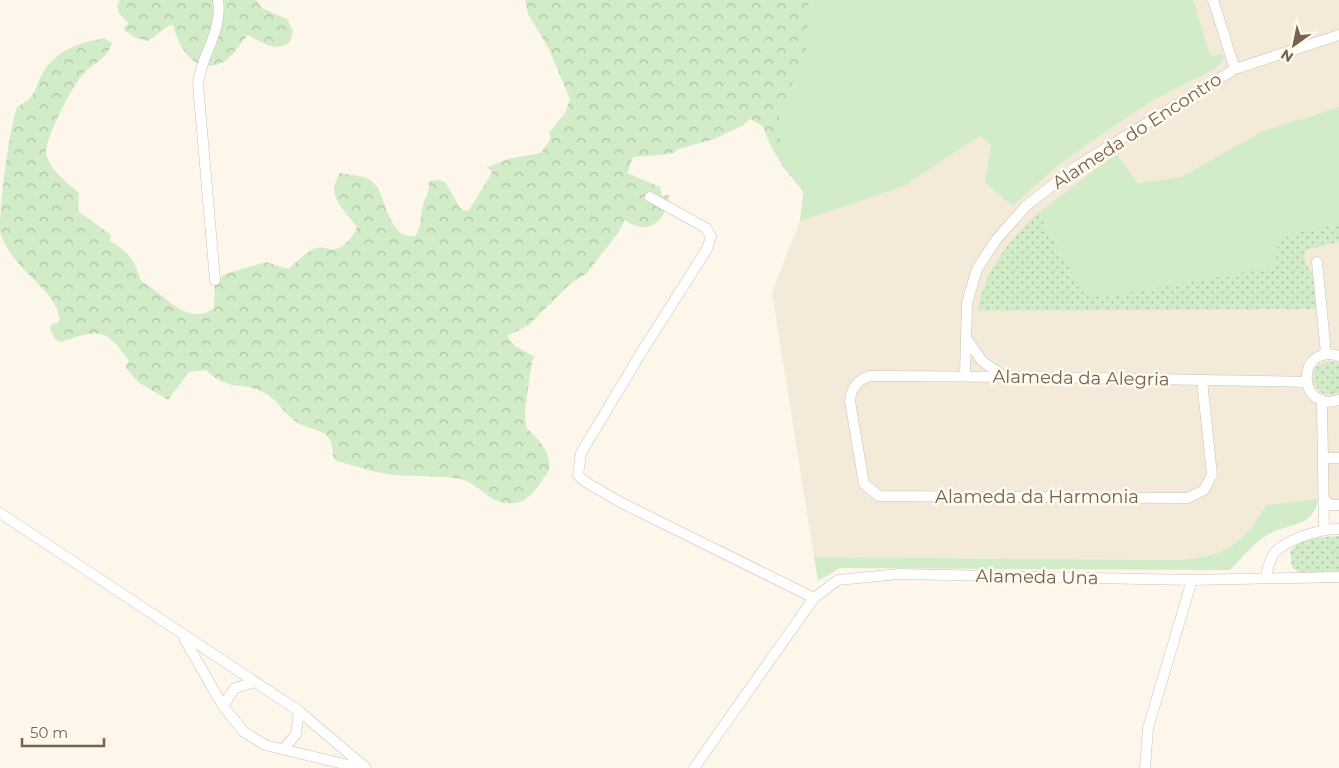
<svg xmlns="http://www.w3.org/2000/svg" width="1339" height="768" viewBox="0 0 1339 768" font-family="Montserrat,sans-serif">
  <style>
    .residential { fill: #f4ead9 }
    .grass { fill: url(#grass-dots) }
    .forest { fill: url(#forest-crowns) }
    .park { fill: #d2ebc8 }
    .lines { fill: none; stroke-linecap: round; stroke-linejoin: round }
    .street-casing { stroke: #cfc1af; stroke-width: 11 }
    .street { stroke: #fff; stroke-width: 10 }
    .labels { text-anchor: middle; stroke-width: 5; stroke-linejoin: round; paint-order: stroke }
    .street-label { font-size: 18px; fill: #78614d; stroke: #fffbf1 }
  </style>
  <defs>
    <pattern id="grass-dots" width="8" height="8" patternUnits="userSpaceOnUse" patternTransform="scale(1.25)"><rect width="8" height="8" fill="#d2ebc8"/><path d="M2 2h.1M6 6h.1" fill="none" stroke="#afc2a5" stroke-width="1.8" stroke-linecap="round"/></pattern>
    <pattern id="forest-crowns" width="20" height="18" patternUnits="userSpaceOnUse" patternTransform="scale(1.25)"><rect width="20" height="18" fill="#d2ebc8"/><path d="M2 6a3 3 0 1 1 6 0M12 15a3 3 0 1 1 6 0" fill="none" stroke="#afc2a5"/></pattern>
  </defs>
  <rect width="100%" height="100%" fill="#fcf7ea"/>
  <path class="residential" d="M1145 0H1339V107L1261 132 1181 177 1138 183 1116 155 1038 213 1278 236 1339 223V500L1324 499 1266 505 1252 529 1231 548 1205 558 1178 560 814 557 772 292 800 221 904 186 980 136 991 144 985 183 1013 206 1062 162Z"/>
  <path class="grass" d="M1038 213 1083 292 1278 236 1339 223V242L1306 250C1301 268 1312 266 1314 280 1316 289 1316 299 1317 309L978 311C984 270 1009 241 1038 213Z
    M1327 361 1339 363V393L1329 395 1320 392 1313 381 1315 368Z
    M1339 536V571L1299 573 1292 567 1290 552C1299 538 1323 537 1339 536Z"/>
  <path class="forest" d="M120 0H256L262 8 287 19 293 31 289 43C273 52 263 43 248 35 241 42 231 60 221 63 194 75 178 46 173 25L168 26 148 41 136 38 124 30V27L129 24 119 13 117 6Z
    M525 0H878L1026 116 807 196C789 175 771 153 763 126L750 119 742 126 714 139 679 149 671 154 633 157 627 173 660 187 662 196 669 195C667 221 648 237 625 220L618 233 586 274 570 284 529 325 507 336 515 346 535 357 532 361 525 411 526 428C538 438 552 453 549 470 548 473 544 477 543 479 533 494 524 506 504 503 488 500 478 484 461 479 439 475 418 477 396 475 377 474 356 466 337 461L333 457C333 450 333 442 327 436 319 428 303 428 295 421 283 412 277 399 263 392 240 381 229 392 206 370L189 372 168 400 138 382 125 367 129 361C106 328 99 329 61 342L55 339 50 328 52 324 60 322C59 298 33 281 19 264 12 256 2 242 0 231 0 202 8 135 17 107 40 94 32 91 44 71 58 49 80 43 104 38L112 43C107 59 95 62 84 73 73 84 46 137 46 152 47 168 68 183 79 193L78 211 111 235 110 241C128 251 135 261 141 281 164 293 186 328 214 308L215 282 225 274 266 262 288 269C296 263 304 254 313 249 322 245 328 250 336 249 345 247 355 234 357 227 343 207 325 197 340 173 351 175 365 175 374 183 387 197 388 240 415 236 423 226 419 216 423 205 427 193 429 195 429 181L438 180 445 182 460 208 464 211 469 210 492 173 490 169 486 168 508 159 541 153 551 138 549 133 565 113 570 99 549 49 528 14Z"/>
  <path class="park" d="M809 0H1193L1209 53 1213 56 1222 53 1224 59 1216 68 1148 103 1062 162 1013 206 985 183 991 144 980 136 904 186 800 221 804 188 781 165 779 112 806 54Z
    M1339 107V223L1279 236 1274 267 1101 298 1083 292 1038 213 1116 154 1138 183 1181 177 1261 132Z
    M1318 499C1313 530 1285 522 1264 537 1251 546 1241 559 1230 570L840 568 818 581 814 557 1178 560C1225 557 1242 546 1266 505Z"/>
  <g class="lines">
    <g class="street-casing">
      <path id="street" d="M1213 0 1235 69
        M650 197 706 228 711 237 707 249 641 353 581 453 578 475 584 481 620 502 814 598
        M1317 262 1326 354
        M215 280 198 84C201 54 223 32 218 0
        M966 338 982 361 1005 377
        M1339 356C1295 343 1297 413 1339 400
        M965 376 967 303 977 269 996 240 1026 206 1077 166 1235 69 1339 35
        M1202 380 1212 475 1204 490 1188 498 879 496 864 484 850 401C851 389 856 381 869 376 1014 376 1160 379 1306 382
        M1322 400 1324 530
        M1323 458H1339
        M1324 499 1330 505H1339
        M0 513 299 711 366 768
        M1265 577C1268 571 1269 561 1273 555 1283 540 1322 528 1339 529
        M185 640 223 706 244 732 265 745 361 768
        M223 706 235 688 255 682
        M284 749 296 734 299 711
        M694 768 814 598 838 580 899 574 1192 580 1339 577
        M1145 768 1148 728 1192 580"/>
    </g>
    <use href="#street" class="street"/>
  </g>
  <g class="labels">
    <g class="street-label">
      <text transform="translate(1137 131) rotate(-33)" y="6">Alameda do Encontro</text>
      <text transform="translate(1081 378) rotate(1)" y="6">Alameda da Alegria</text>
      <text x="1037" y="503">Alameda da Harmonia</text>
      <text transform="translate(1037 577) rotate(1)" y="6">Alameda Una</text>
    </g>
  </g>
  <g transform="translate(1294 45) rotate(213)" stroke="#fffbf1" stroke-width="4" paint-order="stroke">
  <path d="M0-4L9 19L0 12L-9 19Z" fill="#78614d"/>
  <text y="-8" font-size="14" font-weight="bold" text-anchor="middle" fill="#78614d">N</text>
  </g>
  <path d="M22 738v8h82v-8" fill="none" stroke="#78614d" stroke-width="2.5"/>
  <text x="30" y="738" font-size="15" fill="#78614d" stroke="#fffbf1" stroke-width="4" paint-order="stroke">50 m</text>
</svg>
